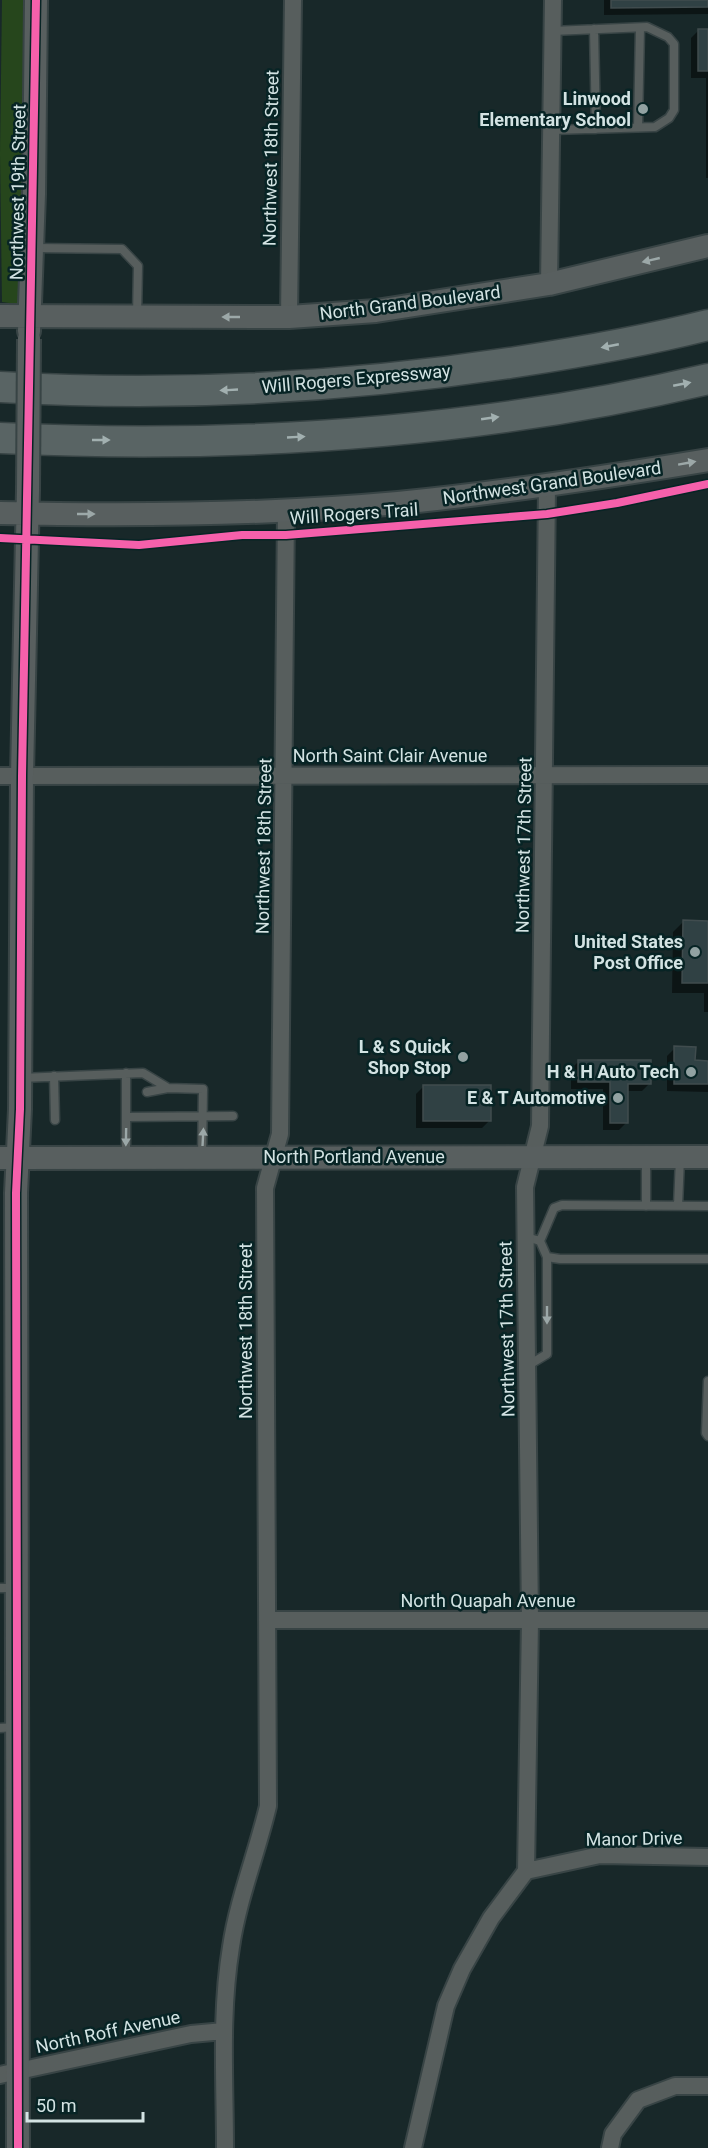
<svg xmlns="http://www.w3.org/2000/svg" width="708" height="2148" viewBox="0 0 708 2148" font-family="Roboto,sans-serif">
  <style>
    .green { fill: #26461c }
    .shadow { fill: #0007 }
    .building { fill: #304144; stroke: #404c4e; stroke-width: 1.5 }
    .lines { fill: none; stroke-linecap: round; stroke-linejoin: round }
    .lane-casing { stroke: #384445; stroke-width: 11 }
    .street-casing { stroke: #384445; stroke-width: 20 }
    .secondary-casing { stroke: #384445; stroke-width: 26 }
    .highway-casing { stroke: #384445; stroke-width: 33 }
    .lane { stroke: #575e5d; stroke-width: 8 }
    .street { stroke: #575e5d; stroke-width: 16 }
    .secondary { stroke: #585f5f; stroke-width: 22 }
    .highway { stroke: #596464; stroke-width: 30 }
    .secondary-bridge-casing { stroke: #384445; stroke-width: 26; stroke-linecap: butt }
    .secondary-bridge { stroke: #585f5f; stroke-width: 22 }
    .cycleway-casing { stroke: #072425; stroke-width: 11 }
    .cycleway { stroke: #f560ab; stroke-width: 8 }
    .oneway { fill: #9ca8a8 }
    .oneway2 { fill: #a2b0b0 }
    .oneway3 { fill: #9ba7a7 }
    .poi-dot { fill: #92a2a2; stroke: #072425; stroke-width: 2 }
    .labels { text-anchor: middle; stroke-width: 5; stroke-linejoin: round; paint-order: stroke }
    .poi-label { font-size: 18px; font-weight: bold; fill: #d3e3e3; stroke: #072425; text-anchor: end }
    .street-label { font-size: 18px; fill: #d3e3e3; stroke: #072425 }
  </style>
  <rect width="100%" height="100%" fill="#182829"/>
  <path class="green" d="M2 0H30L20 302 17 304 2 302 0 154Z"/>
  <path class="shadow" d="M604 0H708V14L604 15Z
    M699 30 708 31V178H706V78H691V38Z
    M683 922H708V1012H704V993H672L673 932Z
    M675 1048 694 1062H708V1092L667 1091V1056Z
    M579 1061 650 1083 642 1091H627V1122L619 1130H603V1089H571V1069Z
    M424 1086 489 1121 482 1128H416V1094Z"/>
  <path class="building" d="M611 0H708V7L611 8Z
    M698 29H708V71H698Z
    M683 920 708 921V983H682Z
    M674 1046 696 1047 695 1060 708 1061V1084H674Z
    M578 1060H651V1084H628V1123H610V1082H578Z
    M423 1085H491V1121H423Z"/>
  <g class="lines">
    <g class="lane-casing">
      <path id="lane" d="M594 29 596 129
        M638 127 640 28
        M551 130 655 127 669 118 674 110V44L668 37 647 27 552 31
        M34 248 122 249 138 266 137 316
        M126 1073V1157
        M54 1076 55 1120
        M20 1078 143 1073 168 1088
        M147 1092 168 1088 203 1089 202 1158
        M127 1117 233 1116
        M646 1206V1158
        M678 1206 680 1158
        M526 1237 540 1241 547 1257 560 1259H708
        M540 1241 554 1208 562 1205 708 1206
        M527 1366 547 1354V1257
        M708 1381 706 1433 708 1436
        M0 1588H16
        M0 1728 16 1727"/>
    </g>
    <g class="street-casing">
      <path id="street" d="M549 284 553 0
        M289 317 293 0
        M0 776 708 775
        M267 1620H708
        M526 1871 600 1855 708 1857
        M0 2075 191 2034 224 2031
        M225 2148C225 2082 220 2013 231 1947 238 1899 257 1853 268 1806L265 1188 280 1134 286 510
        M413 2148 446 2006 462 1969 491 1918 526 1871 530 1620 525 1187 540 1126 547 486
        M610 2148 613 2134 638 2100 675 2086H708"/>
    </g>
    <g class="secondary-casing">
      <path id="secondary" d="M0 316 289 317 376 311 549 284 708 246
        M29 331 34 194 36 0
        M0 513C132 516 267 515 398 503 502 493 605 477 708 460
        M0 1158 708 1157
        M18 2148 16 1193 20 1109 22 776 28 490"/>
    </g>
    <g class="highway-casing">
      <path id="highway" d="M0 387C172 397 346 388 516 362 581 352 645 341 708 325
        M0 438C236 449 477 434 708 379"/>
    </g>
    <use href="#lane" class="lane"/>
    <use href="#street" class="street"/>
    <use href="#secondary" class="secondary"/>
    <use href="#highway" class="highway"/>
    <g class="secondary-bridge-casing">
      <path id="secondary-bridge" d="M28 490 29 339"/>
    </g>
    <use href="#secondary-bridge" class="secondary-bridge"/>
    <g class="cycleway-casing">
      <path id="cycleway" d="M0 538 139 545 242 535H286L547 514 617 503 708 484
        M18 2148 16 1193 20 1109 22 776 36 0"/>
    </g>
    <use href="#cycleway" class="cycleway"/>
  </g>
  <defs><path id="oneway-solid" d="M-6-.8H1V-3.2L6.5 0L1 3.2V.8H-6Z" transform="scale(1.5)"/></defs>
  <g class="oneway">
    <use href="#oneway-solid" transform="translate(651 260) rotate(167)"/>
    <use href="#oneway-solid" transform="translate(231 317) rotate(-180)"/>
    <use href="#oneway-solid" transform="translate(687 463) rotate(-10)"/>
    <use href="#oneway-solid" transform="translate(86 514)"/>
  </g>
  <g class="oneway2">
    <use href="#oneway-solid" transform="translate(610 346) rotate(169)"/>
    <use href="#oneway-solid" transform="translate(682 384) rotate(-11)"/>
    <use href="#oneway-solid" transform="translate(229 390) rotate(177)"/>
    <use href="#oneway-solid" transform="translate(490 418) rotate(-8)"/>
    <use href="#oneway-solid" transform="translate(296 437) rotate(-3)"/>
    <use href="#oneway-solid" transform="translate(101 440)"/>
  </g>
  <g class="oneway3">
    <use href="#oneway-solid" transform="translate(126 1137) rotate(91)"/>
    <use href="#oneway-solid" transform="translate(203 1137) rotate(-87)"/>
    <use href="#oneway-solid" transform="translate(547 1315) rotate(90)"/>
  </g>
  <g class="poi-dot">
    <circle cx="643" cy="109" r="6"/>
    <circle cx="695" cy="952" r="6"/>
    <circle cx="463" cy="1057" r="6"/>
    <circle cx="691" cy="1072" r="6"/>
    <circle cx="618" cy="1098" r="6"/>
  </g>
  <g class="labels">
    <g class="poi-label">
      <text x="631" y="105">Linwood<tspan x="631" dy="21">Elementary School</tspan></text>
      <text x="683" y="948">United States<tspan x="683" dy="21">Post Office</tspan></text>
      <text x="451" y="1053">L &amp; S Quick<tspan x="451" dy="21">Shop Stop</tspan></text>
      <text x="679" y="1078">H &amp; H Auto Tech</text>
      <text x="606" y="1104">E &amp; T Automotive</text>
    </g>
    <g class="street-label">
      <text transform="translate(271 158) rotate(-89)" y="6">Northwest 18th Street</text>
      <text transform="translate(18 192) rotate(-89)" y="6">Northwest 19th Street</text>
      <text transform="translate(410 303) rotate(-7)" y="6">North Grand Boulevard</text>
      <text transform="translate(356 379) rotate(-5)" y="6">Will Rogers Expressway</text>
      <text transform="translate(552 483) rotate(-8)" y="6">Northwest Grand Boulevard</text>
      <text transform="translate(354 514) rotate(-4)" y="6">Will Rogers Trail</text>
      <text x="390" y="762">North Saint Clair Avenue</text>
      <text transform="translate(524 845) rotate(-89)" y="6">Northwest 17th Street</text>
      <text transform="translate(264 846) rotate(-89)" y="6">Northwest 18th Street</text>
      <text x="354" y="1163">North Portland Avenue</text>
      <text transform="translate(507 1329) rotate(-91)" y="6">Northwest 17th Street</text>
      <text transform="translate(246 1331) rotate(-90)" y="6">Northwest 18th Street</text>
      <text x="488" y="1607">North Quapah Avenue</text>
      <text transform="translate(634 1839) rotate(-1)" y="6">Manor Drive</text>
      <text transform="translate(108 2032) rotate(-12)" y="6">North Roff Avenue</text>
    </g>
  </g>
  <path d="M27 2112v9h116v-9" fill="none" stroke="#d3e3e3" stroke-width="3"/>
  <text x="36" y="2112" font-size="18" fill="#d3e3e3" stroke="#072425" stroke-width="4.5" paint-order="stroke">50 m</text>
</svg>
